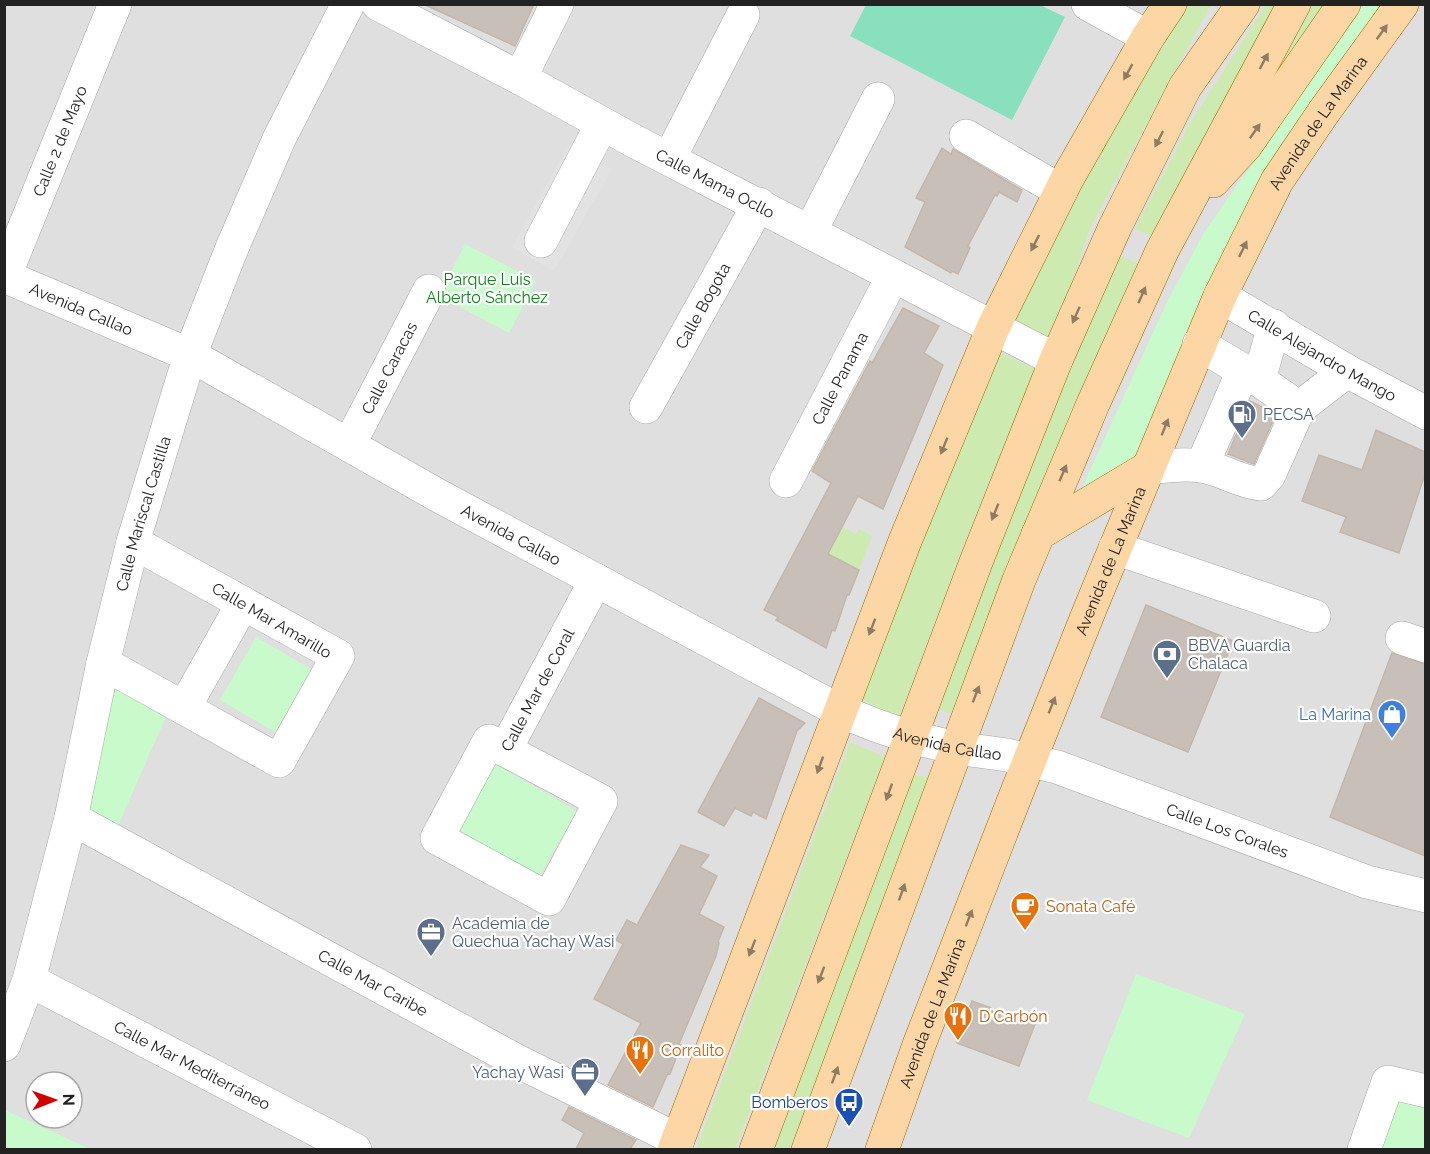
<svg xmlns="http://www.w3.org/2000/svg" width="1430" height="1154" viewBox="0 0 1430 1154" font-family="Raleway,sans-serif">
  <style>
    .residential { fill: #e0dfdf; fill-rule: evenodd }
    .grass { fill: #cdebb0 }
    .park { fill: #c8facc }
    .pitch { fill: #88e0be }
    .parking { fill: #e2e2e2 }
    .building { fill: #c7bfb8; stroke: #c4b6ab; stroke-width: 1.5 }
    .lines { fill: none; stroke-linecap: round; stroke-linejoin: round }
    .minor-casing { stroke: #a9a9a9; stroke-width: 34 }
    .major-casing { stroke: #a06b00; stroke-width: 34 }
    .minor { stroke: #fff; stroke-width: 33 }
    .major { stroke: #fcd6a4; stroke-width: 33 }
    .oneway { fill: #8f7c63 }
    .labels { text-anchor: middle; stroke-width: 4.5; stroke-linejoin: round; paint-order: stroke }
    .street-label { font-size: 16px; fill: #222; stroke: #fff }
    .park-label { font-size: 16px; fill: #0c8416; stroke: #fff }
    .service-label { font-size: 16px; fill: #4e5e75; stroke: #fff; text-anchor: start }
    .shop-label { font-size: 16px; fill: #366cbe; stroke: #fff; text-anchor: end }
    .food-label { font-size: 16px; fill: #c56008; stroke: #fff; text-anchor: start }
    .transit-label { font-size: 16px; fill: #164399; stroke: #fff; text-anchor: end }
  </style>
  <rect width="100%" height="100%" fill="#f2efe9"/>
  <path class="residential" d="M5 5H1425V1149L5 1150ZM36 1082H72V1118H36Z"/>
  <path class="grass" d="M1182 5H1211L1091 226 1050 347 1008 326 1070 193Z
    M1266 5H1284L1159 239 1135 229 1190 123Z
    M1309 5H1332L1238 139Z
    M1118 254 1140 265 957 715 931 709 1018 482Z
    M999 352 1035 369 963 547 899 718 862 700 927 529Z
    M843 527 856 534 859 529 872 536 859 570 829 554Z
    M850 742 885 757 735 1149H696Z
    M908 774 934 778 795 1149 772 1150Z"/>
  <path class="park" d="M1364 5H1392L1142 459 1082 488 1166 304 1205 231Z
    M465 244 536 281 509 333 439 296Z
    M256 637 316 672 280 735 220 700Z
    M114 686 168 712 116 830 90 810Z
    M495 764 577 811 538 878 457 831Z
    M1136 974 1245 1014 1189 1138 1087 1100Z
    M1398 1094 1425 1104V1149L1377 1150Z
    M4 1110H5L90 1149H5Z"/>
  <path class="pitch" d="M866 5H1040L1065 17 1012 120 850 36Z"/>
  <path class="parking" d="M569 144 612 169 554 271 512 247Z"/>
  <path class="building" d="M423 4H534L515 46Z
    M942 148 951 154 953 149 1022 190 1017 202 999 192 997 196 995 195 968 246 970 248 958 274 952 271 951 273 905 247 925 202 916 198Z
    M903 308 939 326 924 353 943 365 883 509 858 496 828 554 859 570 849 595H847L835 631 832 630 826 648 776 620 778 617 764 610 831 483 812 471 870 361 872 363Z
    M1250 401 1276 414 1254 464 1228 454Z
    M1376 430 1425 452V474L1399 553 1340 532 1346 517 1302 501 1319 455 1362 470Z
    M1146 605 1233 641 1188 752 1101 717Z
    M1392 653 1425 664V856L1330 817Z
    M759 698 805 723 797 731 766 819 753 812 751 816 735 808 724 826 698 812Z
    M681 845 709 855 700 867 717 876 699 914 724 927 718 942 719 943 716 956 679 1044 681 1045 670 1074 668 1073 653 1107 608 1085 641 1023 594 999 623 944 616 940 627 920 637 925Z
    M972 1001 1035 1024 1019 1066 957 1043Z
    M569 1107 636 1140 630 1149H576L584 1133 562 1120Z"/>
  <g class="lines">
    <g class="minor-casing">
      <g id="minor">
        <path id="s1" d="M378 4 520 78 632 140 1056 360"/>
        <path d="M1088 4 1148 37"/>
        <path d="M520 78 557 4"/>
        <path d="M966 136 1061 191"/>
        <path d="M669 159 743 15"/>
        <path d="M810 232 878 99"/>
        <path d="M541 241 602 124"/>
        <path id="s2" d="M4 276 190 355 439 496 840 711 875 725 910 737 956 748 1007 755 1057 767 1367 882 1426 896"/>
        <path id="s3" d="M4 278 115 4"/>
        <path id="s4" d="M1220 296 1347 371 1426 413"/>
        <path d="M1199 344 1259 380 1299 408"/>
        <path d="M1259 380 1274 326"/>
        <path id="s5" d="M646 407 759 204"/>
        <path id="s6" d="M349 445 429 291"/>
        <path d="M1202 466 1243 371"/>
        <path d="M1148 468C1166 466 1184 463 1201 466 1222 469 1239 482 1261 484L1269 475 1299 408 1347 371"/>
        <path id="s7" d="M786 481 893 276"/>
        <path d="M1115 548 1314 616"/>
        <path d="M1402 638 1426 646"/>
        <path d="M103 663 279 761 338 656 133 542"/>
        <path d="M184 708 243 603"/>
        <path id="s8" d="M505 750 601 801 549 899 437 838 489 741 505 750 596 580"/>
        <path id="s9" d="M71 818 517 1061 678 1140"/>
        <path id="s10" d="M29 980 355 1150"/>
        <path id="s11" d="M4 1045 29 980 71 818 103 663 133 542 190 355 232 248 279 139 348 4"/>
        <path d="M1364 1150 1388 1082 1426 1091"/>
      </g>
    </g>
    <g class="major-casing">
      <g id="major">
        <path d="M1213 181 1246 145 1344 4"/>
        <path d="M1038 534 1148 468"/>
        <path d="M674 1150 905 541 993 328 1067 179 1148 37 1170 4"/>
        <path d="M756 1150 976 562 1056 360 1115 227 1185 87 1243 4"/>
        <path d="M808 1150 1019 580 1093 404 1162 251 1294 4"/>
        <path id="s12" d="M882 1150 919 1045 1015 797 1090 609 1220 296 1277 181 1323 113 1402 4"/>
      </g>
    </g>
    <use href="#minor" class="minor"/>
    <use href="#major" class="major"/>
  </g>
  <defs><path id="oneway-solid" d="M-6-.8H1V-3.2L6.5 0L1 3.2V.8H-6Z" transform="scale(1.5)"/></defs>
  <g class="oneway">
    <use href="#oneway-solid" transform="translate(1382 32) rotate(-54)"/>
    <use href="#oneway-solid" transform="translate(1264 61) rotate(-62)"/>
    <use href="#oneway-solid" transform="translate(1128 72) rotate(119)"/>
    <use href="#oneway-solid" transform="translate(1255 131) rotate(-55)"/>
    <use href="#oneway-solid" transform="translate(1159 139) rotate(117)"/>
    <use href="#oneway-solid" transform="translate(1035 243) rotate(117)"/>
    <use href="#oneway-solid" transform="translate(1243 249) rotate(-64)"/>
    <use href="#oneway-solid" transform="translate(1142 295) rotate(-66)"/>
    <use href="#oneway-solid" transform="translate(1076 315) rotate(114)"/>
    <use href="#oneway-solid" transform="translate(1165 427) rotate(-68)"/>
    <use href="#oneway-solid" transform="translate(944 446) rotate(112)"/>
    <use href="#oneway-solid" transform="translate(1063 473) rotate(-67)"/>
    <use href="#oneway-solid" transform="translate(995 512) rotate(112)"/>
    <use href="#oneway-solid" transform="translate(872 627) rotate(111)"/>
    <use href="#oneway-solid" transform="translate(976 694) rotate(-69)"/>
    <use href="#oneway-solid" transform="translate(1052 705) rotate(-68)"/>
    <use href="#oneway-solid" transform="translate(820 765) rotate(110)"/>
    <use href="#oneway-solid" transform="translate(889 792) rotate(110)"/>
    <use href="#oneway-solid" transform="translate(902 892) rotate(-70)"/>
    <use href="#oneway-solid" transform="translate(969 918) rotate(-69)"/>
    <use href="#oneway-solid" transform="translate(752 948) rotate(111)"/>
    <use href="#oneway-solid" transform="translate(821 975) rotate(111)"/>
    <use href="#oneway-solid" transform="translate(835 1075) rotate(-70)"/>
  </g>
  <defs>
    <g id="fuel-pin" transform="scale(1.5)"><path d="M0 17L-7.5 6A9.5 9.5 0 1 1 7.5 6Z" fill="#5c6f8a" stroke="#fff"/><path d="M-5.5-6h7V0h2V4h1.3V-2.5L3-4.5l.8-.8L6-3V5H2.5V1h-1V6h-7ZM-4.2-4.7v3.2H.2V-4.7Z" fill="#fff"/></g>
    <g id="bank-pin" transform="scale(1.5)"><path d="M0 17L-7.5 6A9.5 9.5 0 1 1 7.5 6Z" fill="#5c6f8a" stroke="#fff"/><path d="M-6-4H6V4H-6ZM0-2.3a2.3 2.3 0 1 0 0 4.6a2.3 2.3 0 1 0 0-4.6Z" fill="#fff"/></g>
    <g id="shop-pin" transform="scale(1.5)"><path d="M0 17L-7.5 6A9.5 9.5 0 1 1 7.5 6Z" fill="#3f7fe0" stroke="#fff"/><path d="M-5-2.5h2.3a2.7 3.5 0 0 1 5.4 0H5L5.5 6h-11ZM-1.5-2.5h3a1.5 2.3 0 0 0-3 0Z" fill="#fff"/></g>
    <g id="cafe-pin" transform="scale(1.5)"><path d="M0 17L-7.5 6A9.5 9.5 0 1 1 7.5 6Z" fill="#e8710a" stroke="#fff"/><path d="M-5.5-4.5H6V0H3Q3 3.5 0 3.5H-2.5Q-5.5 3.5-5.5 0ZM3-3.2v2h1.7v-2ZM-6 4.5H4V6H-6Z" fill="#fff"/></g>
    <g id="office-pin" transform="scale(1.5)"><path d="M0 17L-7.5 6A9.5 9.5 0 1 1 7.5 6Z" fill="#5c6f8a" stroke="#fff"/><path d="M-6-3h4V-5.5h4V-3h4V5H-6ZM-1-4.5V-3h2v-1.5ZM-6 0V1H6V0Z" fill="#fff"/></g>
    <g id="restaurant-pin" transform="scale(1.5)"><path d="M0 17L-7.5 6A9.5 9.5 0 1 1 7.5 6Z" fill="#e8710a" stroke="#fff"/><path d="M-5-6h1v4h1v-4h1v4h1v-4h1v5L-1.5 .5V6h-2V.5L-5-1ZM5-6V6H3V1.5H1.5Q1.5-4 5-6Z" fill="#fff"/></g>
    <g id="bus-pin" transform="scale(1.5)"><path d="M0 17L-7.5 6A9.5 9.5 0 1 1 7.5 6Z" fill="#1a4fb4" stroke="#fff"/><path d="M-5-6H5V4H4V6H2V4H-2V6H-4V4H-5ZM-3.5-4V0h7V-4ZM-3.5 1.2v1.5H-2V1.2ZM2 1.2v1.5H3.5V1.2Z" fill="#fff"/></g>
  </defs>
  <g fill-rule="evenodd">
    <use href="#fuel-pin" x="1242" y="414"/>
    <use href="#bank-pin" x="1167" y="654"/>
    <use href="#shop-pin" x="1392" y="714"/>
    <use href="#cafe-pin" x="1025" y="906"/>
    <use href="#office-pin" x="431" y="932"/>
    <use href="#restaurant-pin" x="958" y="1016"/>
    <use href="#restaurant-pin" x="640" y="1050"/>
    <use href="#office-pin" x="585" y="1072"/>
    <use href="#bus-pin" x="849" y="1102"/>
  </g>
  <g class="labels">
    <g class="street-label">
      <text dy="6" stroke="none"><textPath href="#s12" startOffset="1118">Avenida de La Marina</textPath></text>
      <text dy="6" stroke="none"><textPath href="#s3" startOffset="148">Calle 2 de Mayo</textPath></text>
      <text dy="6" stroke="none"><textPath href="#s1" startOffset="382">Calle Mama Ocllo</textPath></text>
      <text dy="6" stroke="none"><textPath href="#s5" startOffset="116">Calle Bogota</textPath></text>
      <text dy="6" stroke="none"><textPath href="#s2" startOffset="84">Avenida Callao</textPath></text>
      <text dy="6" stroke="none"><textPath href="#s4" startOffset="118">Calle Alejandro Mango</textPath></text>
      <text dy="6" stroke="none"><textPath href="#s6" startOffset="87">Calle Caracas</textPath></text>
      <text dy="6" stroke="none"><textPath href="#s7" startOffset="116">Calle Panama</textPath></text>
      <text dy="6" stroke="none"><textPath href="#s11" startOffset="550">Calle Mariscal Castilla</textPath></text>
      <text dy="6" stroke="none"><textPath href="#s2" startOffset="570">Avenida Callao</textPath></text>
      <text dy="6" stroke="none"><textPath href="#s12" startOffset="632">Avenida de La Marina</textPath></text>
      <text transform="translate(272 620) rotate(30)" y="6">Calle Mar Amarillo</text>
      <text dy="6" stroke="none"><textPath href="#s8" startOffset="544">Calle Mar de Coral</textPath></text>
      <text dy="6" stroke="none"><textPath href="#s2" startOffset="1056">Avenida Callao</textPath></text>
      <text dy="6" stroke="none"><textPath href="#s2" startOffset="1350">Calle Los Corales</textPath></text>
      <text dy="6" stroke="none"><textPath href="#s9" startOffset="344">Calle Mar Caribe</textPath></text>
      <text dy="6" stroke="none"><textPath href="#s12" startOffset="146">Avenida de La Marina</textPath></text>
      <text dy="6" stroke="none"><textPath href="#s10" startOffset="184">Calle Mar Mediterráneo</textPath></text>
    </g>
    <g class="park-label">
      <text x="487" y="285">Parque Luis<tspan x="487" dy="18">Alberto Sánchez</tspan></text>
    </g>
    <g class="service-label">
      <text x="1263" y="420">PECSA</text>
      <text x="1188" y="651">BBVA Guardia<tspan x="1188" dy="18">Chalaca</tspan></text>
      <text x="452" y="929">Academia de<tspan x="452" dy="18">Quechua Yachay Wasi</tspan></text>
      <text x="564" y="1078" text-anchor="end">Yachay Wasi</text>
    </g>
    <g class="shop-label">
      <text x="1371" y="720">La Marina</text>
    </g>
    <g class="food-label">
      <text x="1046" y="912">Sonata Café</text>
      <text x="979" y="1022">D'Carbón</text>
      <text x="661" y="1056">Corralito</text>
    </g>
    <g class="transit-label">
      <text x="828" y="1108">Bomberos</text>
    </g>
  </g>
  <rect width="1430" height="1154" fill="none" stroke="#222222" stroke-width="12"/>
  <g transform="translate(54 1100) rotate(89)"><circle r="28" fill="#ffffff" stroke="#a7a7a7" stroke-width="1.5"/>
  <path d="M0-4.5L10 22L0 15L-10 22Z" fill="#d40000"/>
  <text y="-9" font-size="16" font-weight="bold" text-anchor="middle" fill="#222222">N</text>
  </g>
</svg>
